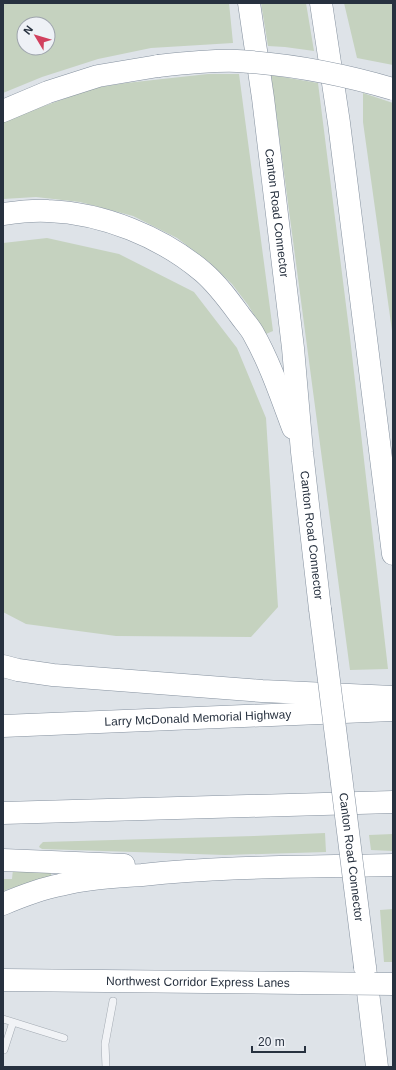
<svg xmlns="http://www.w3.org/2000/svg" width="396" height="1070" viewBox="0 0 396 1070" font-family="Arial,sans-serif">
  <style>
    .green { fill: #c5d2bf; fill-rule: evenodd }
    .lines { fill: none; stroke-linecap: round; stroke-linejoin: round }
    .lane-casing { stroke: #a3aab2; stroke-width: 8 }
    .highway-casing { stroke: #85919f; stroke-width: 23 }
    .lane { stroke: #f1f3f6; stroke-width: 7 }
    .highway { stroke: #fff; stroke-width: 22 }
    .highway-bridge-casing { stroke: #85919f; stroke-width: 23; stroke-linecap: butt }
    .highway-bridge { stroke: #fff; stroke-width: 22 }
    .labels { text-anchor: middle; stroke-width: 3.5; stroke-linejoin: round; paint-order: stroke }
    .street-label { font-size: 12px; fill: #27313f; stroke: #eef1f6 }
  </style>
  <rect width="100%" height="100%" fill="#dee3e8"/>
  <path class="green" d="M3 3H229L233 43 151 48 98 59 42 77 3 93ZM24 24H48V48H24Z
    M261 3H306L314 51 285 47 268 46Z
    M344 3H393V65L357 58Z
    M208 74H239L273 331 266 334 248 305 232 284 209 262 177 238 133 216 80 202 36 197 3 199V122L11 118 94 88 126 83Z
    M271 75 318 83 349 329 388 669 350 670Z
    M363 93 393 103V338L363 122Z
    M47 238 119 254 194 292 237 348 266 418 278 607 251 637 116 636 26 624 3 612V243Z
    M325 833 326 852 225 855 42 849 39 847 40 845 43 842 254 836Z
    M393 834V851L371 850 369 835Z
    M13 869H50L52 878 12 888 3 891V879H12Z
    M393 909V962H384L380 910Z"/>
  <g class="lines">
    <g class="lane-casing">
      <path id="lane" d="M3 1019 64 1038
        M4 1050 13 1022
        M106 1067 105 1044 113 1001"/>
    </g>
    <g class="highway-casing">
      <g id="highway">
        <path id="s1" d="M249 3 263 98 293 348 302 452 320 609"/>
        <path d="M321 3 339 123 393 554"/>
        <path d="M3 111 48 92 98 76 158 66"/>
        <path d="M3 214C17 212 34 210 48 211 103 213 162 237 203 272 217 284 228 299 239 314 243 320 249 326 253 333 270 363 281 396 293 428"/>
        <path d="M3 666 18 670 53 675 262 691 393 697"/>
        <path id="s2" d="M3 726 392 710"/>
        <path d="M3 813 393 802"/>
        <path d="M3 860 124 865"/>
        <path d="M3 904C22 896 40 889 60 885 87 878 115 877 142 875 225 866 309 867 393 865"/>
        <path d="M365 967 377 1067"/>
      </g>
    </g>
    <use href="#lane" class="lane"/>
    <use href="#highway" class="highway"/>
    <g class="highway-bridge-casing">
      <g id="highway-bridge">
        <path d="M158 66C185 63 211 60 237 61 290 64 342 74 393 89"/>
        <path id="s3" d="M320 609 365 967"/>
        <path id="s4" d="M3 980 393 984"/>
      </g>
    </g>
    <use href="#highway-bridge" class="highway-bridge"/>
  </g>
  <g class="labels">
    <g class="street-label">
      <text dy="4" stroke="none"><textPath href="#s1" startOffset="212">Canton Road Connector</textPath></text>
      <text dy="4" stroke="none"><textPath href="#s1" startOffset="536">Canton Road Connector</textPath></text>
      <text dy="4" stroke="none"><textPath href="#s2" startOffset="195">Larry McDonald Memorial Highway</textPath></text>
      <text dy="4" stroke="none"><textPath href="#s3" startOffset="250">Canton Road Connector</textPath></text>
      <text dy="4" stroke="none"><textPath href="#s4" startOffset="195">Northwest Corridor Express Lanes</textPath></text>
    </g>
  </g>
  <rect width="396" height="1070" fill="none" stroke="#27313f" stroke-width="8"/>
  <g transform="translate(36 36) rotate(308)"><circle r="19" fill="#eef1f6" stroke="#9ea4ad"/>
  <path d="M0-3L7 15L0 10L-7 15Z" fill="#d1405e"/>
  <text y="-6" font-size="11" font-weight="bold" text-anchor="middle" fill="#27313f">N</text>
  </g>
  <path d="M252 1046v6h53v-6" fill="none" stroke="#27313f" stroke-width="2"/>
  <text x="258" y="1046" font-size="12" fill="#27313f" stroke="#eef1f6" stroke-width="3" paint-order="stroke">20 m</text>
</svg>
